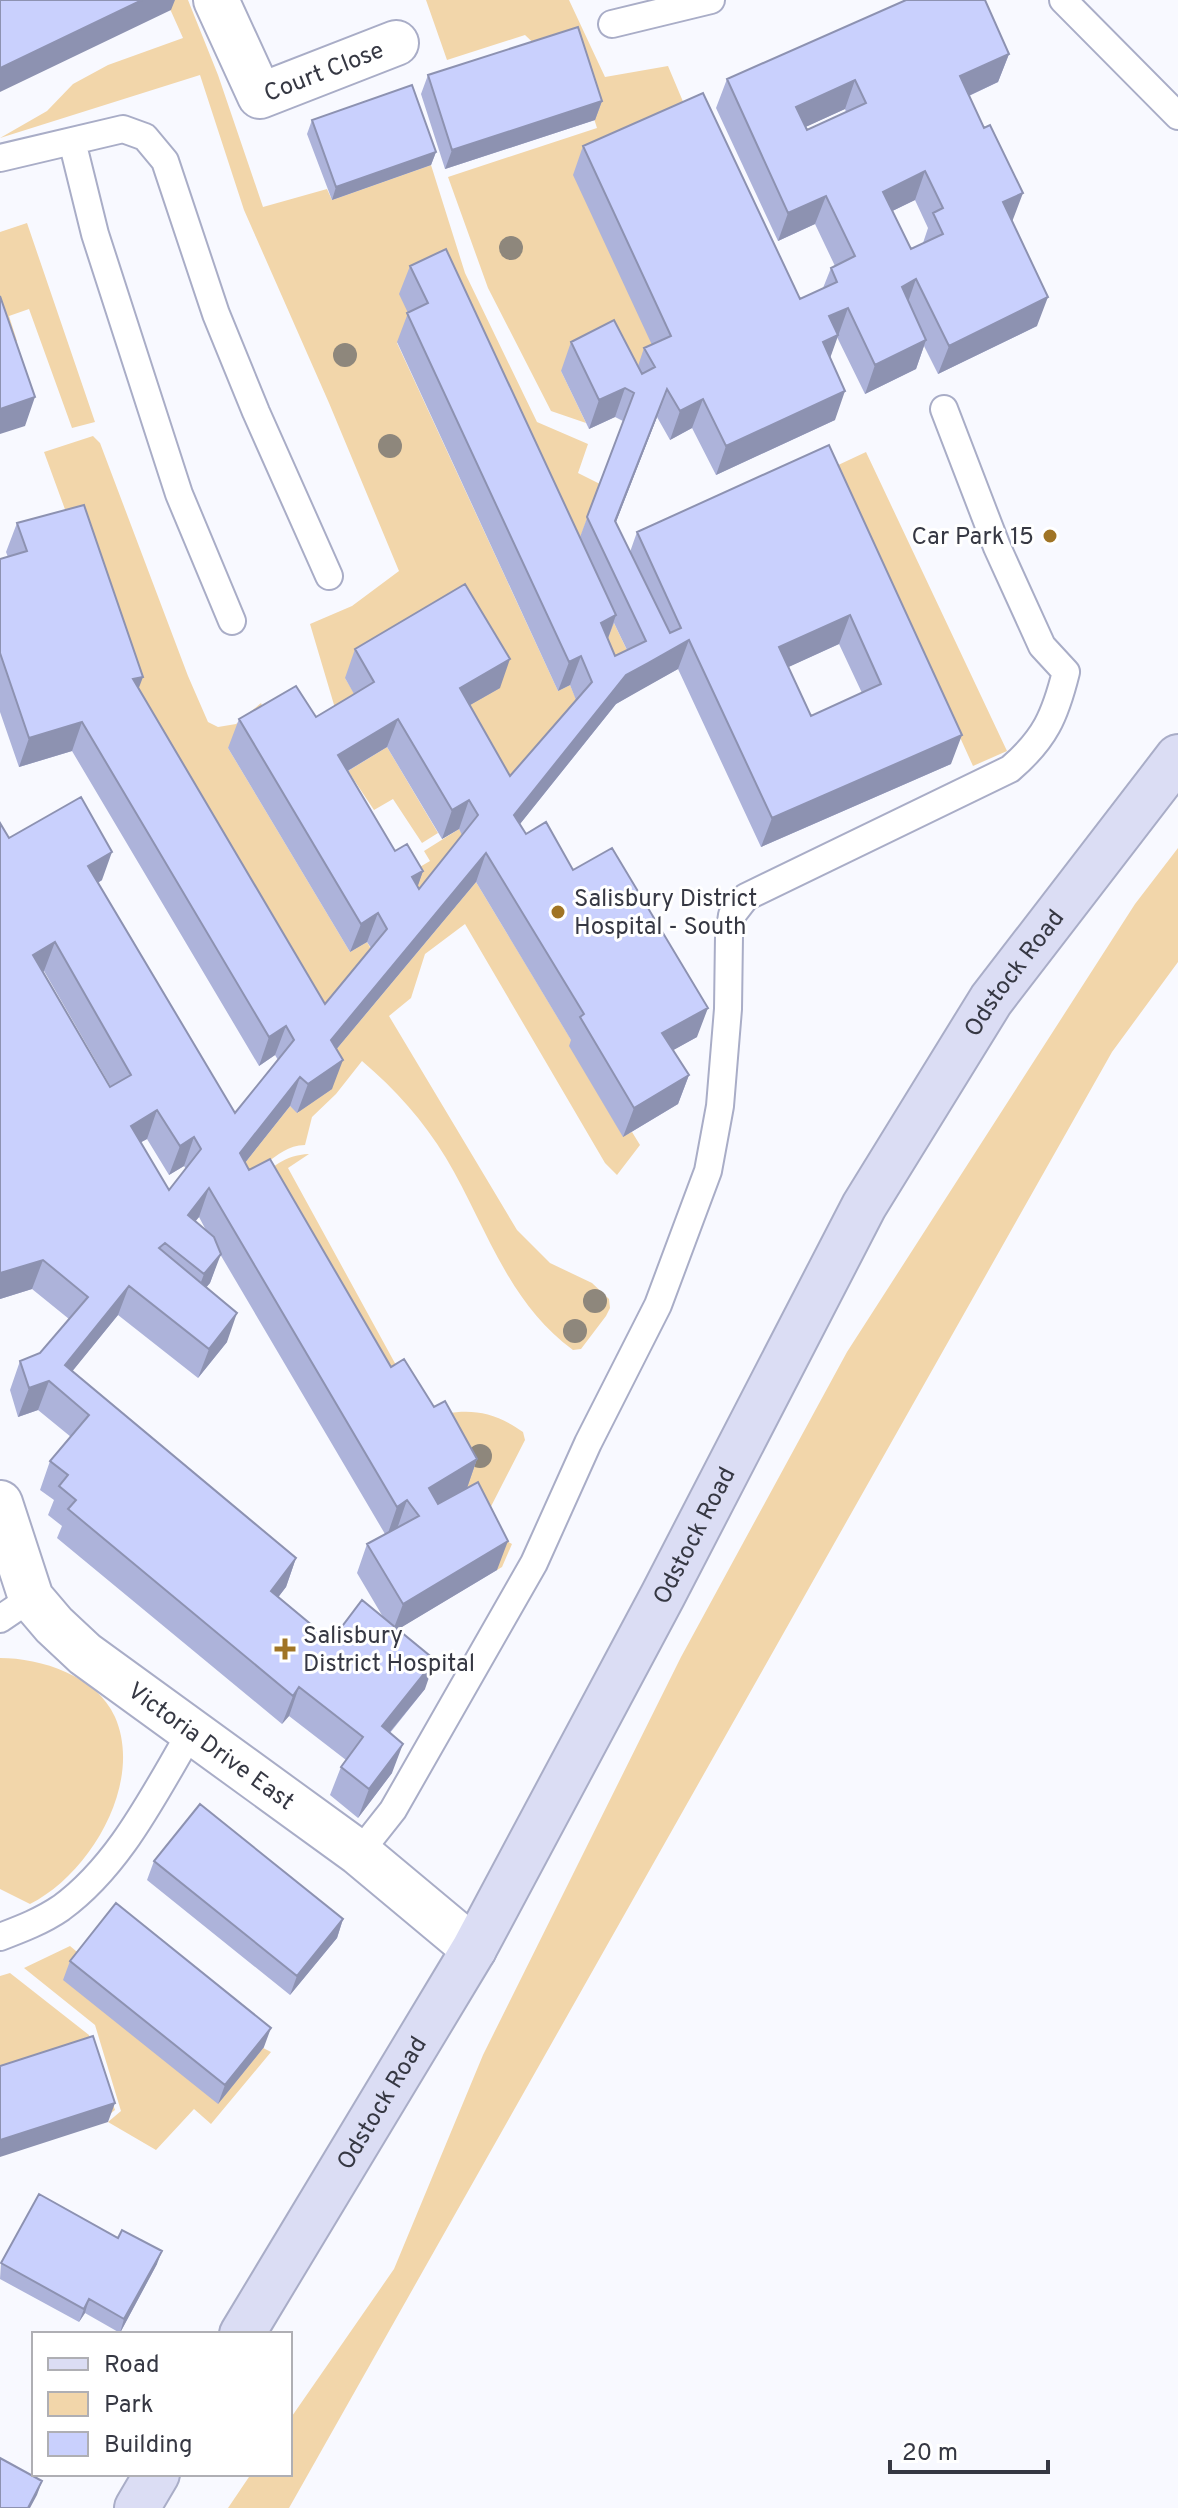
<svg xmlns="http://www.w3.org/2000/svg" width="1178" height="2508" viewBox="0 0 1178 2508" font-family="Overpass,sans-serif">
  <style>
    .green { fill: #f2d6aa }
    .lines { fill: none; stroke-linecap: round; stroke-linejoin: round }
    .lane-casing { stroke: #a9adc7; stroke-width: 30 }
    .street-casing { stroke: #a9adc7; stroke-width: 48 }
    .secondary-casing { stroke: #a9adc7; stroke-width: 48 }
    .lane { stroke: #fff; stroke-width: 26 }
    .street { stroke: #fff; stroke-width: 44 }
    .secondary { stroke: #dbddf4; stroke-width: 44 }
    .tree { fill: #8e877c }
    .wall { fill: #adb3da; fill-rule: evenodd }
    .shaded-wall { fill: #8d92b1 }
    .building { fill: #c9d0fd; stroke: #8d92b1; stroke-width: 2; fill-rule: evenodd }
    .poi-dot { fill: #a07425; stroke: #fff; stroke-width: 3 }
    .labels { text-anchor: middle; stroke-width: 6; stroke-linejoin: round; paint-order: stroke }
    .street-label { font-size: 24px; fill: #363843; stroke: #fff }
    .poi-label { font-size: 24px; fill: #363843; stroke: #fff; text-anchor: start }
  </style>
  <rect width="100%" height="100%" fill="#f8f9ff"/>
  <path class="green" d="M166 0H188L218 75 263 207 327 189 332 200 431 165 465 273 537 422 588 444 578 473 600 484 577 546 636 669 605 685 400 294 418 332 397 343 558 691 570 685 581 711 500 805 345 678 364 710 340 725 310 624 352 606 399 571 329 403 244 210 200 75 0 138 47 111 73 84 108 65 183 38Z
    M426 0H569L605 77 668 66 687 111 661 365 634 377 561 371 586 423 551 411 488 288 448 177 597 128 571 47 545 54 525 35 447 60Z
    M27 223 95 422 72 428 29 309 9 316 17 341 10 344 0 316V232Z
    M93 436 100 443 188 676 208 722 218 727 236 724 261 703 270 723 228 748 350 952 367 942 376 958 315 1033 123 708 74 534 44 452Z
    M866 452 1007 751 973 766 900 605 819 474Z
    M387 747 438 833 422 843 393 799 374 810 348 771Z
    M459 829 468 843 408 918 401 878 430 861 424 851Z
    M1178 848V962L1112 1052 289 2508H228L251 2474H290V2419L394 2269 483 2055 681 1657 847 1352 1135 904Z
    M476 882 573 1043 570 1046 623 1136 632 1132 640 1145 617 1175 605 1163 465 924 425 954 411 998 389 1016 517 1230 550 1263 592 1283 609 1299 610 1308 606 1316 581 1349 573 1350C507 1302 486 1225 446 1158 423 1120 396 1090 362 1061L336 1094 312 1117 305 1145C288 1145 278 1155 265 1164 254 1171 241 1176 230 1182L290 1106 298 1113 320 1069Z
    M309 1154 288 1168 425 1418C464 1408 489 1408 523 1432L525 1440 481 1526 512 1544 502 1567 497 1570 467 1511 428 1533 255 1184C272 1167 284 1155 309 1154Z
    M0 1658C41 1658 97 1676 115 1717 144 1783 90 1874 30 1904L0 1889Z
    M70 1946 82 1956 271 2052 211 2124 194 2109 156 2150 108 2122 121 2111 95 2025 24 1968Z
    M10 1973 89 2035 115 2110 106 2117 0 2071V1976Z"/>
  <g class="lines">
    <g class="lane-casing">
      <path id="lane" d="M1063 0 1178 116
        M612 24 711 0
        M72 141 95 234 179 494 232 621
        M0 158 123 129 145 137 165 161 216 314 256 412 329 576
        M0 1619 31 1598
        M359 1853 393 1810 534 1563 588 1443 658 1305 708 1171 720 1106 728 1009 729 936 732 915 746 897 1010 769C1045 739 1055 716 1066 672L1042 646 997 547 944 409
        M0 1937C21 1929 42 1921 61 1908 120 1865 154 1794 191 1732"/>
    </g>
    <g class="street-casing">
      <g id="street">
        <path id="s1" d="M216 0 260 96 396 43"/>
        <path id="s2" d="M0 1503 31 1598 54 1625 85 1654 359 1853 474 1949"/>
      </g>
    </g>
    <g class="secondary-casing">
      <g id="secondary">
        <path id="s3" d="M242 2334 474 1949 663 1595 864 1206 991 1000 1178 757"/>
        <path d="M137 2508 157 2474"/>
      </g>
    </g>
    <use href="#lane" class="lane"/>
    <use href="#street" class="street"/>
    <use href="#secondary" class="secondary"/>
  </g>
  <g class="tree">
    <circle cx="511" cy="248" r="12"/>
    <circle cx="345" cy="355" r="12"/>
    <circle cx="390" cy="446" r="12"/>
    <circle cx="595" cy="1301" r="12"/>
    <circle cx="575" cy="1331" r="12"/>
    <circle cx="480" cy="1456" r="12"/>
  </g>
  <path class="wall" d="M1009 54 998 82 969 96 1012 222 1037 326 938 374 924 346 916 369 865 394 837 337 830 357 835 420 716 475 692 428 670 440 657 417 616 522 630 552 637 532 829 445 951 764 761 847 678 669 638 691 616 704 520 824 526 834 573 870 697 1037 673 1050 689 1075 678 1104 623 1137 569 1046 571 1040 476 882 336 1049 332 1089 297 1113 290 1106 245 1162 249 1170 391 1367 434 1407 477 1459 467 1488 497 1570 398 1629 425 1689 390 1733 392 1773 358 1818 330 1795 341 1767 346 1760 289 1716 282 1724 57 1538 62 1526 48 1515 54 1500 40 1490 50 1461 71 1437 38 1410 18 1417 10 1390 20 1361 40 1353 69 1319 32 1289 0 1299V823L9 838 102 880 98 883 235 1113 278 1060 275 1055 259 1066 72 751 19 767 0 712V559L8 557 6 552 17 523 139 688 325 1004 371 948 367 942 350 952 228 748 239 719 316 717 354 694 345 678 355 649 500 688 470 705 510 776 576 700 570 685 558 691 397 342 408 313 399 294 410 266 580 537 623 421 615 417 589 429 561 371 571 342 638 366 644 348 652 345 573 175 583 146 800 299 823 288 831 268 835 266 815 224 778 241 716 108 727 79ZM845 109 846 112 807 130 805 127ZM915 200 928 228 923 243 911 249 892 211ZM614 623 627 650 615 656 608 638ZM839 644 862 693 811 716 788 667ZM387 747 442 839 459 829 462 835 419 889 417 887 423 871 395 851 348 771ZM44 971 111 1087H110L43 972ZM147 1139 169 1175 184 1166 186 1169 169 1190 141 1142ZM199 1217 207 1232 195 1221ZM220 1254 385 1534 367 1544 357 1573 383 1617 331 1641 278 1597 286 1587 296 1558 72 1371 118 1315 198 1378 227 1342 206 1287 210 1283Z
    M428 75 602 101 595 120 445 169 421 94Z
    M312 120 436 152 431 165 332 200 307 134Z
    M154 1861 343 1919 337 1938 290 1995 147 1880Z
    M70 1961 264 2047 218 2104 63 1980Z
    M1 2263 157 2264 120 2333 85 2313 79 2322 0 2279Z"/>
  <path class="shaded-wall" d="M142 0H175L171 10 0 92V68Z
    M1009 54 998 82 949 105 960 76Z
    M855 80 845 109 786 136 796 107Z
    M602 101 595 120 445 169 452 150Z
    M436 152 431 165 332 200 336 187Z
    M925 171 915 200 872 221 883 192Z
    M1023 193 1012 222 1003 202Z
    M826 196 815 224 778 241 788 213Z
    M916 279 906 308 902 287Z
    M1048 297 1037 326 938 374 949 346Z
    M848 308 828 364 813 371 829 316Z
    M926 340 916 369 865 394 875 365Z
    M625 388 615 417 589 429 599 400Z
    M667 389 657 417 605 550 615 521Z
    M845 391 835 420 716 475 726 446Z
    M35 397 25 426 0 434V409Z
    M703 399 692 428 670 440 680 411Z
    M616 615 606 644 601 623Z
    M850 615 839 644 769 676 779 647Z
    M689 640 678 669 616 704 504 844 514 815 626 675Z
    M581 656 570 685 558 691 569 662Z
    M510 659 500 688 449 717 460 688Z
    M143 677 132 706 133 679Z
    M398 719 387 747 327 783 338 755Z
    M82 722 72 751 19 767 29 738Z
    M962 735 951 764 761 847 772 818Z
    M469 800 459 829 442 839 452 810Z
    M112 852 102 880 78 895 88 866Z
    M486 853 476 882 320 1069 331 1040Z
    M423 871 413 900 412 877Z
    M378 913 367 942 350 952 361 924Z
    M55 942 44 971 22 983 33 955Z
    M708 1008 697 1037 652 1062 662 1033Z
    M286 1026 275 1055 259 1066 269 1037Z
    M343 1060 332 1089 297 1113 308 1084Z
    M689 1075 678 1104 623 1137 634 1108Z
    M300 1077 290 1106 230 1182 240 1153Z
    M157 1110 147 1139 120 1154 131 1126Z
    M194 1137 184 1166 169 1175 180 1146Z
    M209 1188 199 1217 177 1244 188 1215Z
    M221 1254 210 1283 193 1303 204 1274Z
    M43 1260 32 1289 0 1299V1273Z
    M129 1286 118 1315 58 1389 65 1365Z
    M237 1313 227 1342 198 1378 209 1349Z
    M49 1381 38 1410 18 1417 29 1388Z
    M477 1459 467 1488 419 1516 429 1488Z
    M407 1500 397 1529 387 1536 397 1507Z
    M508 1541 497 1570 392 1633 403 1604Z
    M296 1558 286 1587 261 1620 271 1591Z
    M435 1660 425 1689 371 1755 382 1726Z
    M299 1687 289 1716 282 1724 293 1696Z
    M403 1744 392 1773 358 1818 369 1789Z
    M343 1919 337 1938 290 1995 297 1976Z
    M271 2028 264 2047 218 2104 225 2085Z
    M115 2103 108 2122 0 2157V2140Z
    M162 2251 157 2264 120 2333 124 2319Z
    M89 2299 85 2313 79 2322 84 2309Z
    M42 2481 37 2495 30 2508H28Z"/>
  <path class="building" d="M0 0H142L0 68Z
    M906 0H985L1009 54 960 76 984 128 990 125 1023 193 1003 202 1048 297 949 346 916 279 902 287 926 340 875 365 848 308 829 316 838 335 823 342 845 391 726 446 703 399 680 411 667 389 615 521 670 633 681 628 637 532 829 445 962 735 772 818 689 640 648 663 626 675 514 815 526 834 546 822 573 870 612 848 708 1008 662 1033 689 1075 634 1108 580 1017 584 1014 486 853 331 1040 343 1060 308 1084 300 1077 240 1153 249 1170 270 1159 391 1367 404 1359 434 1407 445 1401 477 1459 429 1488 438 1504 478 1482 508 1541 403 1604 367 1544 419 1516 407 1500 397 1507 209 1188 188 1215 214 1237 221 1254 204 1274 165 1243 159 1248 237 1313 209 1349 129 1286 65 1365 296 1558 271 1591 331 1641 362 1600 435 1660 382 1726 403 1744 369 1789 341 1767 363 1737 299 1687 293 1696 68 1509 76 1500 59 1486 68 1475 50 1461 89 1415 49 1381 29 1388 20 1361 40 1353 88 1297 43 1260 0 1273V823L9 838 81 797 112 852 88 866 235 1113 294 1040 286 1026 269 1037 82 722 29 738 0 653V559L27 551 17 523 84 505 143 677 133 679 325 1004 387 929 378 913 361 924 239 719 296 686 316 717 351 696 374 682 355 649 465 584 510 659 460 688 510 776 592 682 581 656 569 662 407 313 428 303 410 266 446 249 616 615 601 623 615 656 646 641 587 517 634 393 625 388 599 400 571 342 614 320 642 374 655 367 644 348 671 336 583 146 703 93 800 299 837 282 831 268 855 256 826 196 788 213 727 79ZM855 80 866 103 807 130 796 107ZM925 171 943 208 933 213 943 234 911 249 883 192ZM850 615 881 684 811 716 779 647ZM398 719 452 810 469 800 478 815 419 889 412 877 423 871 407 844 395 851 338 755ZM55 942 131 1075 110 1087 33 955ZM157 1110 180 1146 194 1137 201 1149 169 1190 131 1126Z
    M578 27 602 101 452 150 428 75Z
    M412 85 436 152 336 187 312 120Z
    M0 296 35 397 0 409Z
    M200 1804 343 1919 297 1976 154 1861Z
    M116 1903 271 2028 225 2085 70 1961Z
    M93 2036 115 2103 0 2140V2066Z
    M39 2194 118 2238 122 2230 162 2251 124 2319 89 2299 84 2309 1 2263Z
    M0 2458 42 2481 28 2508H0Z"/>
  <g class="poi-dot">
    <circle cx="1050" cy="536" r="8"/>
    <circle cx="558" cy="912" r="8"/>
    <path d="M281 1637h8v8h8v8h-8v8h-8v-8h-8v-8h8z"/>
  </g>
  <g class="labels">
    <g class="street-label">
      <text dy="8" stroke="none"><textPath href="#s1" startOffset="174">Court Close</textPath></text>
      <text dy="8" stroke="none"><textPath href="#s3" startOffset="1566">Odstock Road</textPath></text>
      <text dy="8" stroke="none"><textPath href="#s3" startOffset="918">Odstock Road</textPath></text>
      <text dy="8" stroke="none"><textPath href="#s2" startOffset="334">Victoria Drive East</textPath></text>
      <text dy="8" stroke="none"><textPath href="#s3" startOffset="270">Odstock Road</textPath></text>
    </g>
    <g class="poi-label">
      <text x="1034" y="544" text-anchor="end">Car Park 15</text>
      <text x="574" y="906">Salisbury District<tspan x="574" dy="28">Hospital - South</tspan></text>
      <text x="303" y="1643">Salisbury<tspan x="303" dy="28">District Hospital</tspan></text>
    </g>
  </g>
  <rect x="32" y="2332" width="260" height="144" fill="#ffffff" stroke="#afafb4" stroke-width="2"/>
  <rect x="48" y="2358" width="40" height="12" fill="#dbddf4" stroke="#afafb4" stroke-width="2"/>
  <text x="104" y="2372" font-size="24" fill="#363843">Road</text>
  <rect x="48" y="2392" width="40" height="24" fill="#f2d6aa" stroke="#afafb4" stroke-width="2"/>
  <text x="104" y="2412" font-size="24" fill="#363843">Park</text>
  <rect x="48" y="2432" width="40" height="24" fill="#c9d0fd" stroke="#afafb4" stroke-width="2"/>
  <text x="104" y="2452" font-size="24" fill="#363843">Building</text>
  <path d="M890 2460v12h158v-12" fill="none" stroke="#363843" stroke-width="4"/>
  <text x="902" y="2460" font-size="24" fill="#363843" stroke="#ffffff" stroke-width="6" paint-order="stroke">20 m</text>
</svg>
